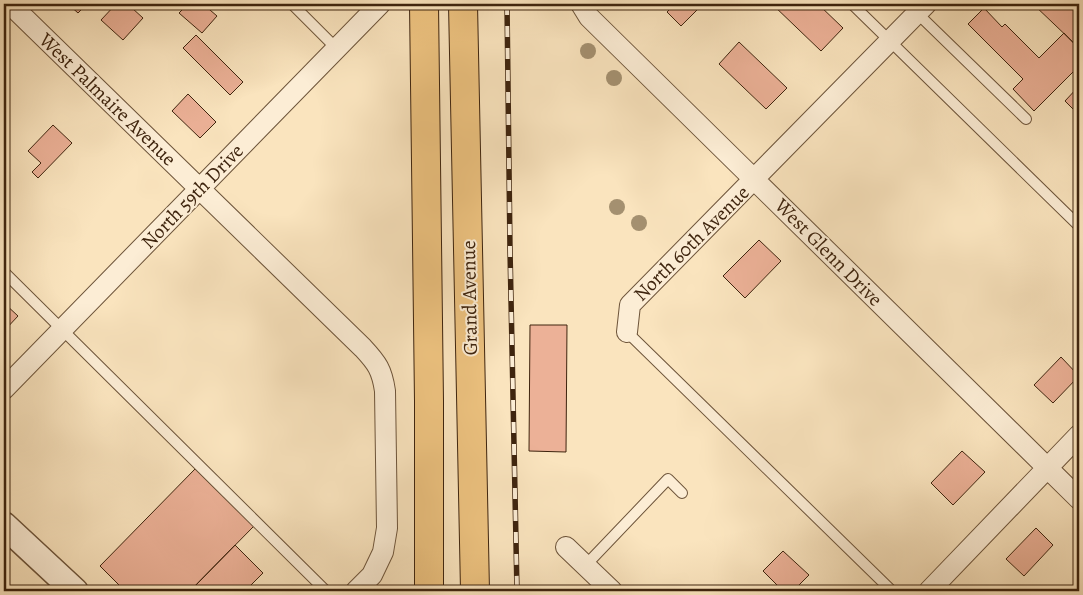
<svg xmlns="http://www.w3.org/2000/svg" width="1083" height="595" viewBox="0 0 1083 595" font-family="Alegreya,serif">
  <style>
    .building { fill: #ecb197; stroke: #3e240e }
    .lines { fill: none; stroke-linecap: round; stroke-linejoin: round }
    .service-casing { stroke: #6d543a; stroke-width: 12 }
    .minor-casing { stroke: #6d543a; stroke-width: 22 }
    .tertiary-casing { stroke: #6d543a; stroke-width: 28 }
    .trunk-casing { stroke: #3e240e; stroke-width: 30 }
    .service { stroke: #fcedd5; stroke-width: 10 }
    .minor { stroke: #fcedd5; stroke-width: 20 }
    .tertiary { stroke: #fcedd5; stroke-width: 25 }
    .trunk { stroke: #edc27f; stroke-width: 28 }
    .rail-casing { stroke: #3e240e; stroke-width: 5.5 }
    .rail { stroke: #fcedd5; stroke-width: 4; stroke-dasharray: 11; stroke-linecap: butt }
    .tree { fill: #a49070 }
    .labels { text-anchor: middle; stroke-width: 4; stroke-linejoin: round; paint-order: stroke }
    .street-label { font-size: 20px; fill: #3e240e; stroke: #fcedd5 }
  </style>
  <rect width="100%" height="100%" fill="#fae4be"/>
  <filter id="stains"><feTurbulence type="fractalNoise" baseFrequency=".004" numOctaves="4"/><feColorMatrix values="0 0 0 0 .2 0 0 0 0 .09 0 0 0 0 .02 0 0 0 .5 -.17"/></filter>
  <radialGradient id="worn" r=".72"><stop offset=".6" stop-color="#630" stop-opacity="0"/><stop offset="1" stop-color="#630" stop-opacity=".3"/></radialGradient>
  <path class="building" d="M68 4H87L78 13Z
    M116 4H135L132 8 143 18 123 40 101 20Z
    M188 4H203L217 16 202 33 179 13Z
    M675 4H703L681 26 667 12Z
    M772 4H818L843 28 821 51Z
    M1033 4H1079V45L1076 42 1075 44Z
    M984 8 1002 27 1005 24 1039 58 1064 33 1079 49V66L1034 111 1013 89 1023 79 968 24Z
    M196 35 243 82 230 95 183 48Z
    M739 42 787 88 766 109 719 64Z
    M1079 86V109L1076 112 1065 101Z
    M188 94 216 122 200 138 172 111Z
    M53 125 72 143 38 178 32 172 41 163 28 151Z
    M759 240 781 261 745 298 723 276Z
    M4 303 18 316 4 331Z
    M530 325H567L566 452 529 451Z
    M1061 357 1079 376 1053 403 1034 385Z
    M962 451 985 472 953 505 931 483Z
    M195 469 254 526 190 591H125L100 566Z
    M1036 528 1053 545 1024 576 1006 559Z
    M235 545 263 573 245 591H190Z
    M783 551 809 575 793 591H783L763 571Z"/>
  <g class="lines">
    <g class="service-casing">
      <path id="service" d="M292 4 336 48
        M852 4 1079 226
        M917 13 1026 119
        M4 272 326 591
        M627 332 892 591
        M585 566 668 479 682 493"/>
    </g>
    <g class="minor-casing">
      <path id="minor" d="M10 4 363 348C377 363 382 370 385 391L387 528 383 552 372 575 356 591
        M581 4 589 17 1079 499
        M627 332 630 305 926 4
        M4 389 380 4
        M566 547 612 591
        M929 591 1079 435"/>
    </g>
    <g class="tertiary-casing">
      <path id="tertiary" d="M4 525 75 591"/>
    </g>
    <g class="trunk-casing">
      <path id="trunk" d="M424 4 429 401V591
        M463 4 475 591"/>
    </g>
    <use href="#service" class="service"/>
    <use href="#minor" class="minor"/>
    <use href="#tertiary" class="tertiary"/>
    <use href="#trunk" class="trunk"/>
    <g class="rail-casing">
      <path id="rail" d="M507 4 510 250 517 591"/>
    </g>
    <use href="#rail" class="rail"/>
  </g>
  <g class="tree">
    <circle cx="588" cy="51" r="8"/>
    <circle cx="614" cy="78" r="8"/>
    <circle cx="617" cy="207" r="8"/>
    <circle cx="639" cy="223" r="8"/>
  </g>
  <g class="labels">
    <g class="street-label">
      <text transform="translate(108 99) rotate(44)" y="7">West Palmaire Avenue</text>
      <text transform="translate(192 196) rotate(-46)" y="7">North 59th Drive</text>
      <text transform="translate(691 243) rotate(-45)" y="7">North 60th Avenue</text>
      <text transform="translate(829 252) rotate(45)" y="7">West Glenn Drive</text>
      <text transform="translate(469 298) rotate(-91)" y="7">Grand Avenue</text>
    </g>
  </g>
  <rect width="1083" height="595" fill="none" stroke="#fae4be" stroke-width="20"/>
  <rect x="5" y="5" width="1073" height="585" fill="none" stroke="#3e240e" stroke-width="2.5"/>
  <rect x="10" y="10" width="1063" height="575" fill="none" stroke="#3e240e"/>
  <rect width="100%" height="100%" filter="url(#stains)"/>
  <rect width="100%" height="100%" fill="url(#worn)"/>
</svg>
